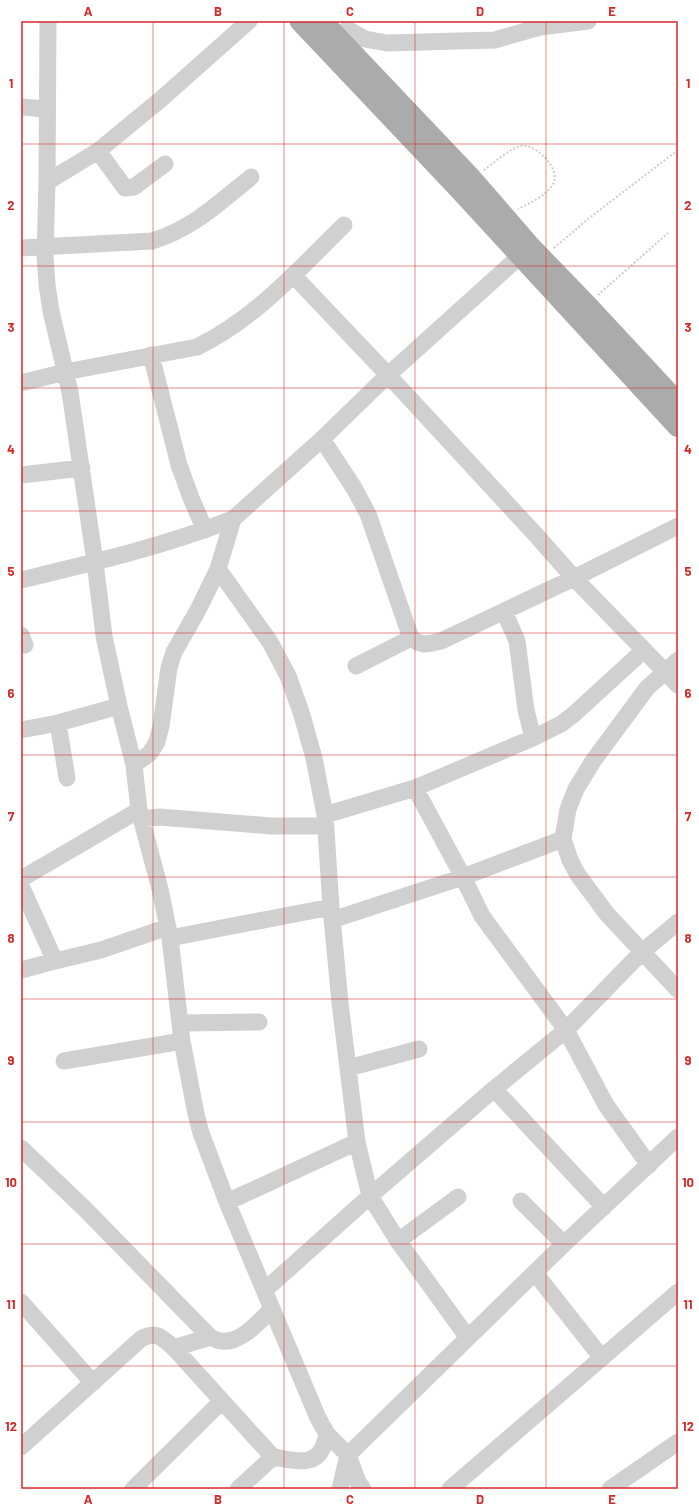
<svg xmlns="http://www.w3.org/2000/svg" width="699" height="1510" viewBox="0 0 699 1510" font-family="Barlow,sans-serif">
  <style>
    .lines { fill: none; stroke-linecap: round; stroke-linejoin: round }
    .path { stroke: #cdcdcd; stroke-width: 2; stroke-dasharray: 2 2; stroke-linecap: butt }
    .minor { stroke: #d0d0d0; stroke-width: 17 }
    .major { stroke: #ababab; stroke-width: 21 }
    .grid { fill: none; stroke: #d62828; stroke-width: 1; stroke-opacity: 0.55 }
    .neatline { fill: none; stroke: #d62828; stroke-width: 1.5 }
    .grid-label { font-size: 13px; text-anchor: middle; font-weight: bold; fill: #d62828 }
  </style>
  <rect width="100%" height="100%" fill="#fff"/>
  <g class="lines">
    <path class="path" d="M484 170C494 163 509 149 520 146 535 142 562 170 553 184 546 196 530 203 518 209
      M554 248 588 219 678 150
      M598 295 668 233"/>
    <path class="minor" d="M48 21 47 182 45 256 47 285 51 311 70 392 95 562 104 636 119 706 134 765 139 810 160 889 170 938 182 1041 196 1114 201 1133 227 1202 318 1418 327 1434 348 1455 358 1482 363 1489
      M347 29 365 39 387 43 495 40 540 27 588 21
      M21 107 47 109
      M98 151 125 188 134 187 165 164
      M47 182 98 151 160 100 249 21
      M21 248 152 241C192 229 219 203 251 177
      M293 275 388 375 536 535 574 578 678 685
      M151 355 179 465 191 498 205 530
      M21 383 65 372 197 347C254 320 300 268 344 225
      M322 439 354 488 368 514 411 638C423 647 428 644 441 641L574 578 678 526
      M21 475 82 468
      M218 569 270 642 288 676 301 712 314 758 325 815 331 907 340 1003 357 1142 370 1196 398 1241 468 1338
      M21 580C92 563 165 546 233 519
      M504 611 517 641 526 710 533 738
      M21 635 25 645
      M678 660 647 688 593 761 576 789 568 809 563 839 570 860 578 875 607 914 678 990
      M356 666 411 638
      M58 723 67 778
      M21 730 58 723 119 706
      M134 765 150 753 157 742 161 726 169 668 174 652 198 610 218 569 233 519 322 439 388 375 520 256
      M415 788 463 877 482 916 566 1030 606 1105 649 1165
      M325 815 415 788 533 738 561 724 573 715 644 650
      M141 819 159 817 272 826H325
      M21 879 139 810
      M21 886 55 961 21 970
      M332 920 463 877 563 839
      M170 938 331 907
      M55 961 101 950 168 927
      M180 1023 259 1022
      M64 1061 182 1041
      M348 1068 419 1049
      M494 1089 604 1207
      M21 1148 85 1209 210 1337C213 1338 217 1341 221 1341 241 1344 259 1321 272 1309
      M521 1201 564 1244
      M227 1202 357 1142
      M398 1241 458 1197
      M535 1273 602 1358
      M265 1290 370 1196 494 1089 566 1030 642 952 678 922
      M21 1302 93 1383
      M174 1348 210 1337
      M21 1447 142 1338C158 1331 162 1338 174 1348L273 1457
      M133 1489 222 1401
      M238 1489 273 1457C289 1459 313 1468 322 1449 325 1444 326 1439 327 1434
      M340 1489 348 1455 564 1244 678 1137
      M450 1489 678 1292
      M610 1489 678 1442"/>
    <path class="major" d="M300 21 459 189 678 427
      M322 21 472 179 530 246 587 305 678 403"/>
  </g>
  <path class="grid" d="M153 21V1489M284 21V1489M415 21V1489M546 21V1489M21 144H678M21 266H678M21 388H678M21 511H678M21 633H678M21 755H678M21 877H678M21 999H678M21 1122H678M21 1244H678M21 1366H678"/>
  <rect width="699" height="1510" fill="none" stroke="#ffffff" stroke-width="44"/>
  <rect x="22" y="22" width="655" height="1466" class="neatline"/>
  <g class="grid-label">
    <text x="88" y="16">A</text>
    <text x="218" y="16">B</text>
    <text x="350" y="16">C</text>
    <text x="480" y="16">D</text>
    <text x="612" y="16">E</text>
    <text x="11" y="88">1</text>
    <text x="688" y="88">1</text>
    <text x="11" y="210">2</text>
    <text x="688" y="210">2</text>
    <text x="11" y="332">3</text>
    <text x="688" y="332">3</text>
    <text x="11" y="454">4</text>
    <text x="688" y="454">4</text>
    <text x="11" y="576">5</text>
    <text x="688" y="576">5</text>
    <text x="11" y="698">6</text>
    <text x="688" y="698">6</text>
    <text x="11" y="821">7</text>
    <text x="688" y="821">7</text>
    <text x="11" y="943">8</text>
    <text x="688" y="943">8</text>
    <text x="11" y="1065">9</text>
    <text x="688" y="1065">9</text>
    <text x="11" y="1187">10</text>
    <text x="688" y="1187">10</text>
    <text x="11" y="1309">11</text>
    <text x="688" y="1309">11</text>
    <text x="11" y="1431">12</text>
    <text x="688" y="1431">12</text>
    <text x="88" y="1504">A</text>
    <text x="218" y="1504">B</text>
    <text x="350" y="1504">C</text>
    <text x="480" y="1504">D</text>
    <text x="612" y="1504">E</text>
  </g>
</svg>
